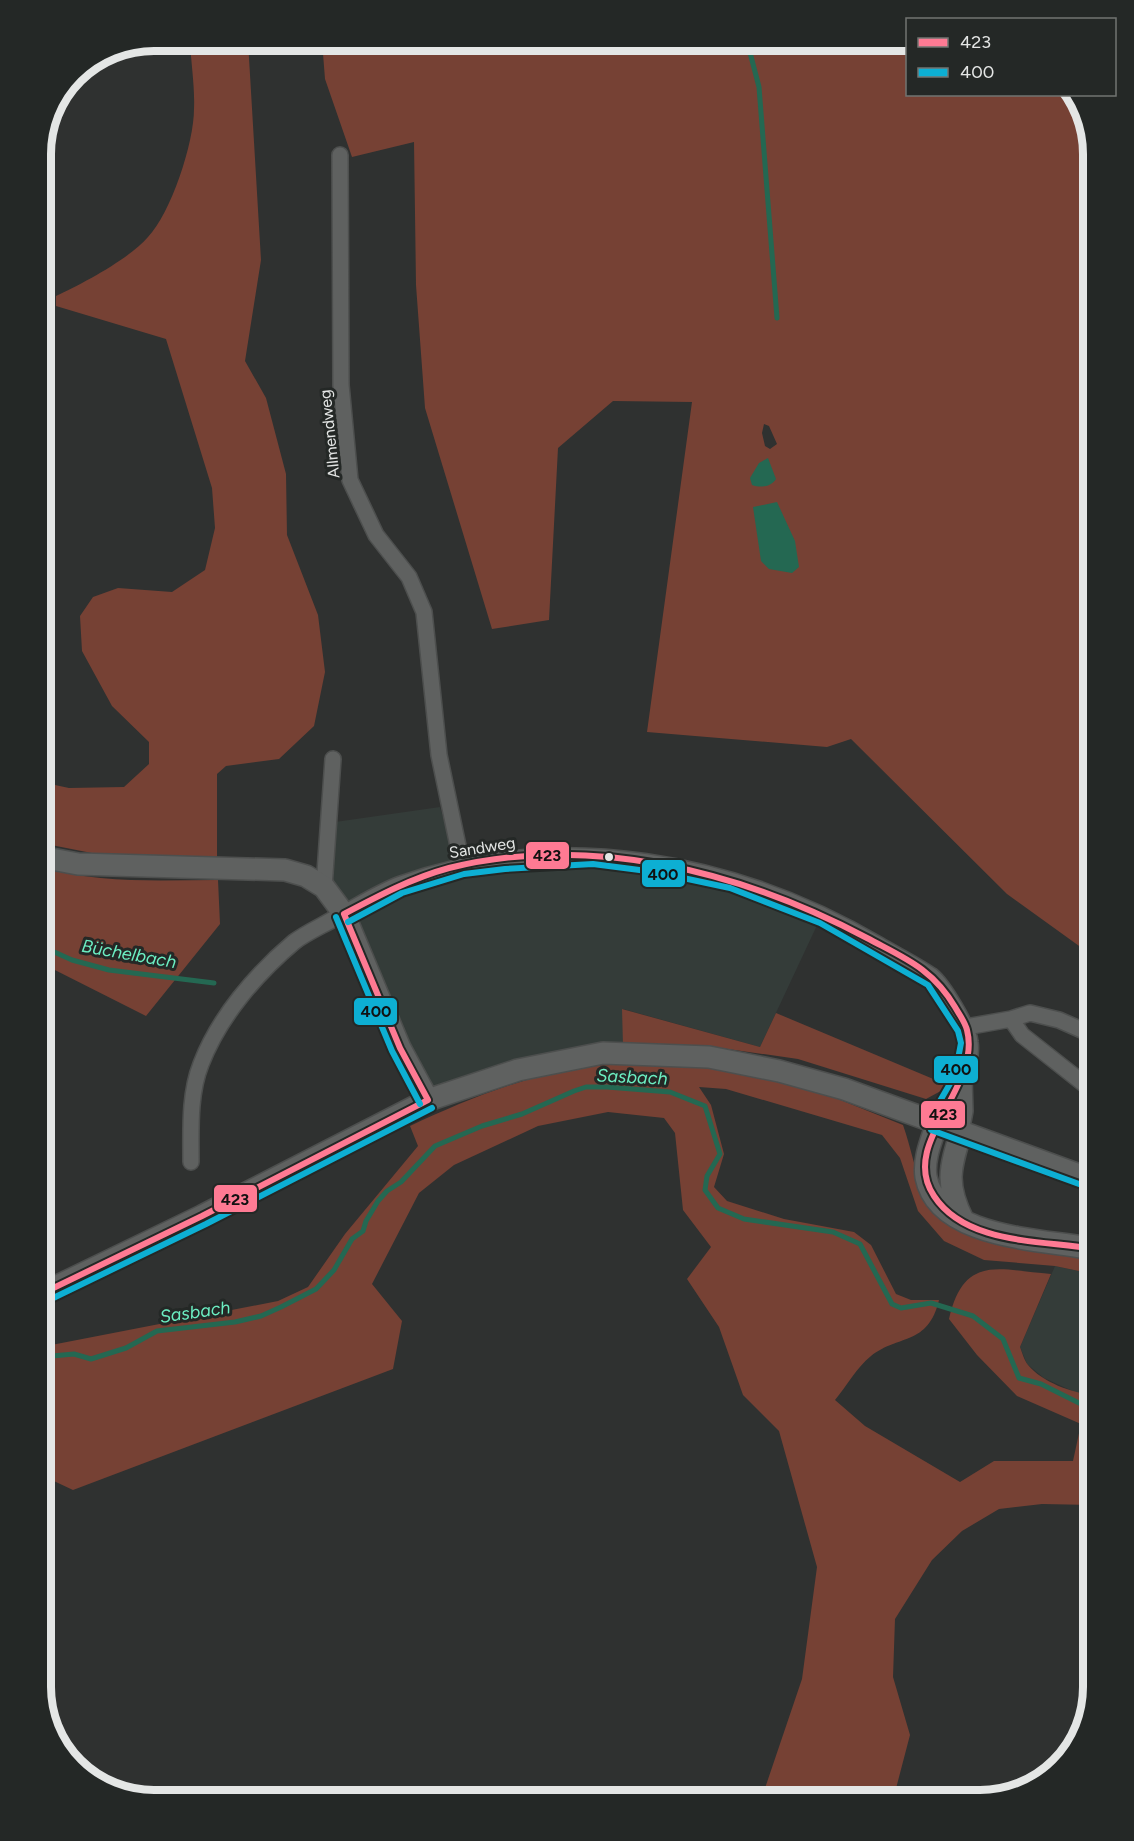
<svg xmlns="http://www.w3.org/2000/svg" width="1134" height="1841" viewBox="0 0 1134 1841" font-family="Figtree,sans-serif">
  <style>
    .built { fill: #343c39 }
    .green { fill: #764134; fill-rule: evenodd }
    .water { fill: #246852 }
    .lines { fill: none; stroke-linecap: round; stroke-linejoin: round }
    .stream { stroke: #246852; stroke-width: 5 }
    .street-casing { stroke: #4d4f4e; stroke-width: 18 }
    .secondary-casing { stroke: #4d4f4e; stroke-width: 24 }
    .street { stroke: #5f6160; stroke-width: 15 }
    .secondary { stroke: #5f6160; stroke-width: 21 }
    .bus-1-casing { stroke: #242826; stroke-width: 10 }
    .bus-2-casing { stroke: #242826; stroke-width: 10 }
    .bus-1 { stroke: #fe7a93; stroke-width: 6 }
    .bus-2 { stroke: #0dafd3; stroke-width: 6 }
    .bus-dot { fill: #e4e6e5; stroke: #242826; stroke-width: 2 }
    .labels { text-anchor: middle; stroke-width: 6; stroke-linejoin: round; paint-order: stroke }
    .street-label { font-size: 16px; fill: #e4e6e5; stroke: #242826 }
    .water-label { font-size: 18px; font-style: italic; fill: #6ceec2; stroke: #242826 }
    .rim { fill: none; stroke: #e4e6e5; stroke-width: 8 }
    .line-badge { stroke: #242826; stroke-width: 2 }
    .pale-badge-label { font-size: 16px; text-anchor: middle; font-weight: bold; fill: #111 }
  </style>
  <rect width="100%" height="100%" fill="#2f3130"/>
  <path class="built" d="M440 807 461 878 559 866 643 872 730 887 819 921 760 1047 623 1009V1045L517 1059 420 1091 332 887 335 822Z
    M1055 1266 1093 1274V1395L1079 1394 1044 1378 1027 1364 1020 1347Z"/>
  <path class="green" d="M190 41H248L261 260 245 361 266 398 286 474 287 535 318 615 325 672 314 726 279 759 226 766 217 774V857L117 858 41 843V782L69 788 124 787 149 764V742L112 706 82 651 80 616 93 597 118 588 172 592 205 570 215 528 212 488 166 339 56 306V296C82 284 129 259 148 237 171 213 194 143 194 109 195 87 191 63 190 41Z
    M322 41H907L908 94 1074 95 1082 104 1093 154V956L1007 894 851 739 827 747 647 732 692 402 613 401 558 448 549 620 492 629 425 408 416 285 414 142 352 157 325 79ZM764 424 769 426 777 444 770 449 765 446 762 433Z
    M41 867C99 884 158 880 218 880L220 924 146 1016 41 963Z
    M622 1009 760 1047 776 1013 950 1086 926 1099 798 1059 714 1047 623 1045Z
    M663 1064 744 1072 833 1097 903 1125C911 1147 915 1174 926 1195 956 1253 1036 1249 1093 1256V1274L1055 1266 984 1260 944 1241 918 1211 900 1158 882 1135 726 1089 699 1087 711 1105 724 1154 714 1187 727 1201 784 1219 854 1232 871 1245 896 1294 911 1300H939C928 1346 899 1334 871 1356 857 1367 846 1387 835 1400L865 1426 960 1482 994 1461H1073L1081 1424 1017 1396 977 1355 949 1319C964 1254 998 1270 1051 1274L1020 1347C1022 1352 1024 1360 1028 1365 1042 1382 1072 1393 1093 1395V1505L1042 1504 999 1509 962 1531 932 1560 895 1619 893 1677 910 1735 893 1800H761L802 1679 817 1567 779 1431 743 1395 719 1327 687 1279 711 1247 683 1210 675 1133 664 1118 608 1112 538 1126 454 1165 419 1193 372 1284 402 1321 393 1369 73 1490 41 1475V1347L278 1301 308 1287 345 1234 418 1146 410 1126C459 1103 512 1081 566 1070 598 1064 631 1064 663 1064Z"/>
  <path class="water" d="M768 458 776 479C771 487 761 488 752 485L750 478 759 463Z
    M777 502 795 541 799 567 792 573 769 569 761 561 753 507Z"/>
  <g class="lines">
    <path class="stream" d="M747 41 759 87 777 318
      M41 946 72 960 109 970 214 983
      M41 1357 74 1354 91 1359 126 1348 157 1331 235 1322 261 1316 281 1307 316 1289 334 1270 352 1239 363 1231 366 1221 378 1201 387 1191 401 1182 435 1146 482 1126 522 1114 574 1091 586 1087H607L670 1092 705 1106 720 1154 707 1176 705 1190 718 1208 744 1219 833 1232 860 1244 892 1304 901 1308 931 1303 973 1316 1003 1339 1019 1378 1041 1384 1093 1410"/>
    <g class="street-casing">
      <path id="street" d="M340 155 341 385 350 480 376 535 409 577 424 612 439 755 462 865
        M324 887 333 759
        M1011 1019 1022 1035 1093 1091
        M966 1027 1011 1019 1030 1013 1059 1020 1093 1035
        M961 1132 965 1111 964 1078
        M191 1162C191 1130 189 1094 201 1064 219 1017 256 974 294 942 307 932 324 925 337 917 358 906 379 892 401 884 559 827 737 861 879 945 896 955 916 965 932 976 943 985 969 1028 970 1042 974 1071 951 1099 937 1123"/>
    </g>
    <g class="secondary-casing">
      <path id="secondary" d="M41 857 78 864 285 870 306 876 324 887 344 914 400 1048 428 1100
        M937 1123C932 1139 923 1159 926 1177 938 1240 1046 1239 1093 1249
        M961 1132C950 1168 945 1184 963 1220
        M41 1294 202 1216 428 1100 518 1070 603 1053 709 1057 779 1071 844 1089 1093 1180"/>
    </g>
    <use href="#street" class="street"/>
    <use href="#secondary" class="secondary"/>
    <g class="bus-1-casing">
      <path id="bus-1" d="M344 914C378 896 412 878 449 868 590 833 741 871 867 938 904 958 932 968 955 1007 959 1014 965 1022 967 1030 982 1088 898 1143 934 1196 966 1245 1043 1240 1093 1249
        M344 914 400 1048 428 1100
        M41 1294 202 1216 428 1100"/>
    </g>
    <g class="bus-2-casing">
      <path id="bus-2" d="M336 917 392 1051 420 1104
        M348 922 402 893 464 874 505 869 593 864 655 872 730 888 820 923 928 985 958 1031 961 1043 955 1075 929 1120 931 1130 1090 1188
        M45 1302 206 1224 432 1108"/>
    </g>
    <use href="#bus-1" class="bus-1"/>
    <use href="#bus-2" class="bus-2"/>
  </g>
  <circle class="bus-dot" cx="609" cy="857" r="5"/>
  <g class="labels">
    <g class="street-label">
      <text transform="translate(329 434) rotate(-96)" y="6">Allmendweg</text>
      <text transform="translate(482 847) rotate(-9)" y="6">Sandweg</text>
    </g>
    <g class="water-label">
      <text transform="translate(129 954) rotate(10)" y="6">Büchelbach</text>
      <text transform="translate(632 1077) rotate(3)" y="6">Sasbach</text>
      <text transform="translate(195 1312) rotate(-8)" y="6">Sasbach</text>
    </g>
  </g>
  <path d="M0 0H1134V1841H0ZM154 51H980A103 103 0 0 1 1083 154V1687A103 103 0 0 1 980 1790H154A103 103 0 0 1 51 1687V154A103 103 0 0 1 154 51Z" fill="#242826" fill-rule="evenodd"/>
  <path class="rim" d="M154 51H980A103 103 0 0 1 1083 154V1687A103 103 0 0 1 980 1790H154A103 103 0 0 1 51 1687V154A103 103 0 0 1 154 51Z"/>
  <g class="line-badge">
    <rect x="525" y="841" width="45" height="29" rx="6" fill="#fe7a93"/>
    <rect x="641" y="859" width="45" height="29" rx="6" fill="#0dafd3"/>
    <rect x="353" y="997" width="45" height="29" rx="6" fill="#0dafd3"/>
    <rect x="933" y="1055" width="46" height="29" rx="6" fill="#0dafd3"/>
    <rect x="920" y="1100" width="46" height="29" rx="6" fill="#fe7a93"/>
    <rect x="213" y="1184" width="45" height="29" rx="6" fill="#fe7a93"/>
  </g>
  <g class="pale-badge-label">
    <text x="547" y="861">423</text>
    <text x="663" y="880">400</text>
    <text x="376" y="1017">400</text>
    <text x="956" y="1075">400</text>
    <text x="943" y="1120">423</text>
    <text x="235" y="1205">423</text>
  </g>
  <rect x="906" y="18" width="210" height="78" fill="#242826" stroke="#717472" stroke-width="1.5"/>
  <rect x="918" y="38" width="30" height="9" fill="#fe7a93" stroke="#717472" stroke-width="1.5"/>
  <text x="960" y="48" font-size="18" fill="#e4e6e5">423</text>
  <rect x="918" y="68" width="30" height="9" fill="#0dafd3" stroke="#717472" stroke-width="1.5"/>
  <text x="960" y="78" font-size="18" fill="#e4e6e5">400</text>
</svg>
